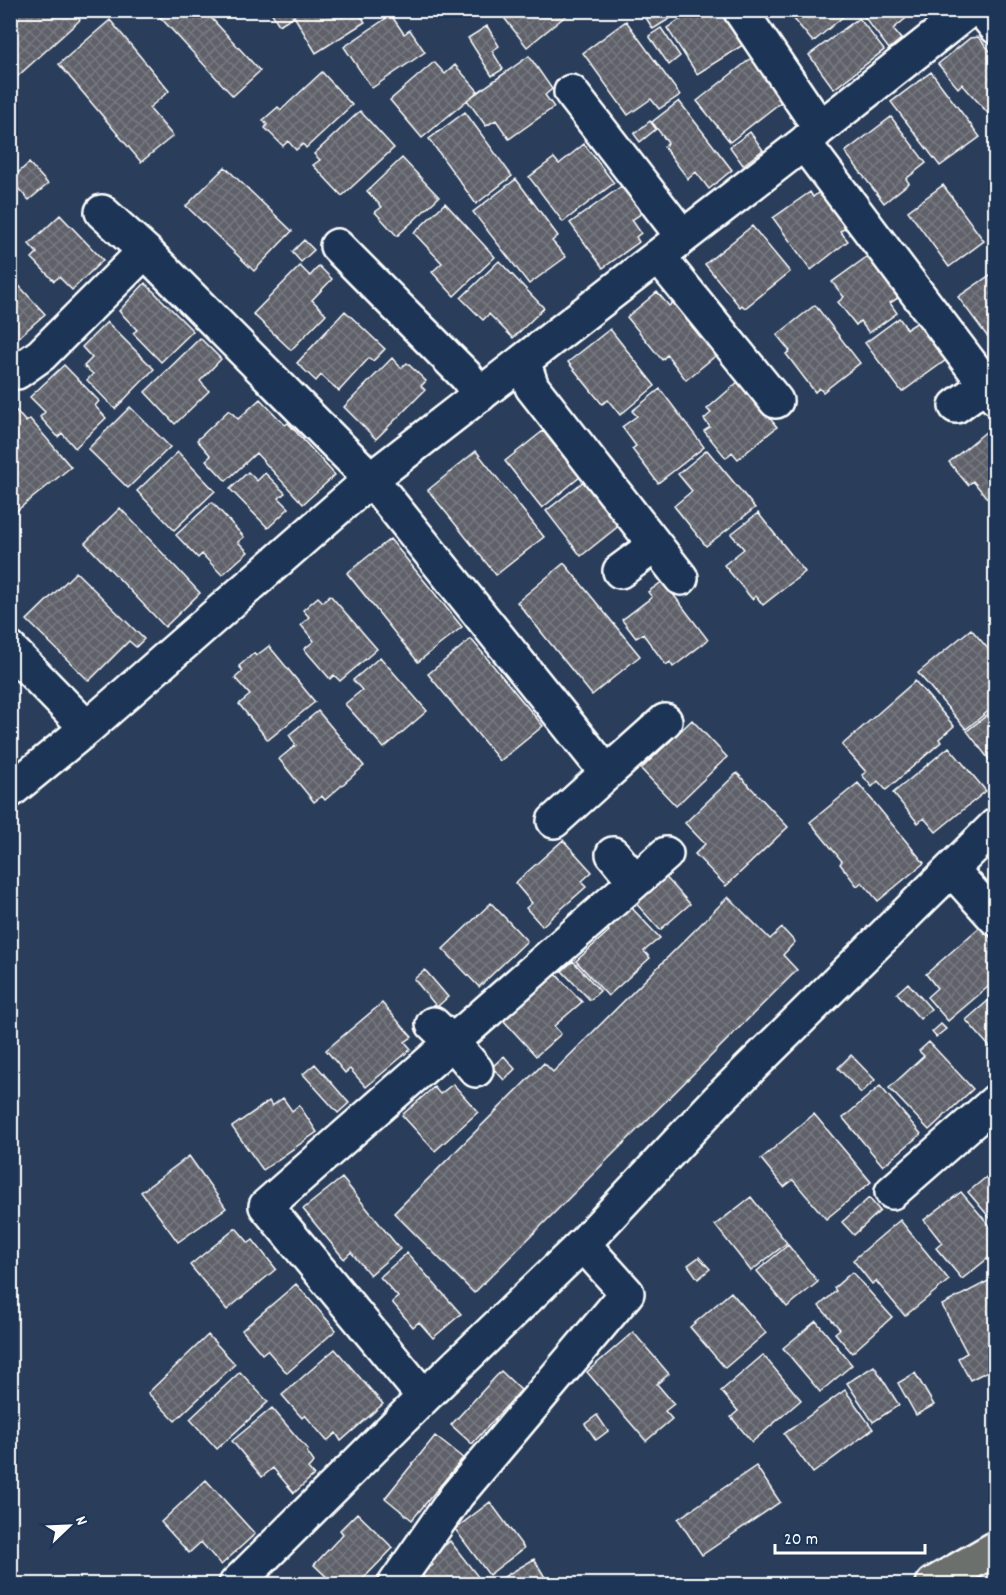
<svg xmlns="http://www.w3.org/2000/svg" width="1006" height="1595" viewBox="0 0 1006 1595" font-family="Dekko,sans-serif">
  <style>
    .building { fill: url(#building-cross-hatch); stroke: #fff; stroke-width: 1.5 }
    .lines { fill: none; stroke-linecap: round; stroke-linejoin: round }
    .minor-casing { stroke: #fff; stroke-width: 38 }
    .highway-casing { stroke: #fff; stroke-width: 38 }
    .minor { stroke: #1d3557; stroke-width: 33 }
    .highway { stroke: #6c706d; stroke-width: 33 }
  </style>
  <defs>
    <pattern id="building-cross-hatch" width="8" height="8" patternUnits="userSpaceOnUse" patternTransform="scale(1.5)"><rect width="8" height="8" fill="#5f6169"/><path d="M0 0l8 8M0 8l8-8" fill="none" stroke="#777980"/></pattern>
  </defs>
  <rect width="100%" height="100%" fill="#2a3e5b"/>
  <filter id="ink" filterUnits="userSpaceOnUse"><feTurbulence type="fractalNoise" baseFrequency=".0167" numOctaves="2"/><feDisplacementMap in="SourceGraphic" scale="12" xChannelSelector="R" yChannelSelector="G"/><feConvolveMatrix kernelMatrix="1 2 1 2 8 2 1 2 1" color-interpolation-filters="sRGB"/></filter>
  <g filter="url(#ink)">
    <path class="building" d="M10 10H71L80 20 10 83Z
      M165 10H204L260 71 233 96 159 16Z
      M270 10H357L365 22 316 53 294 16 279 25Z
      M498 10H573L527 47Z
      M641 10H684L653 29Z
      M694 10H725L746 43 697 74 667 28Z
      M792 10H851L813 42 789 13Z
      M859 10H916L893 29 901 39 889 49Z
      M391 15 404 34 410 30 425 52 372 88 344 47Z
      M859 18 884 50 834 89 809 55Z
      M110 20 169 91 149 108 173 136 141 162 59 64Z
      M626 21 680 95 659 109 651 99 628 115 583 53Z
      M487 26 499 46 492 51 503 69 492 76 468 38Z
      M661 28 680 56 669 65 649 36Z
      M978 37 996 58V119L994 120 962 84 958 88 938 64 970 38Z
      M529 56 552 89 545 95 554 107 509 139 496 120 486 126 467 100Z
      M754 56 786 98 730 142 697 101Z
      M434 62 445 74 455 65 478 91 422 138 390 100Z
      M322 72 352 105 306 148 303 144 296 150 288 141 283 146 265 128 267 125 263 120 278 107 281 110Z
      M931 72 980 137 940 166 891 102Z
      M679 101 732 170 709 189 696 172 688 179 664 147 668 143 652 122Z
      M360 111 394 148 342 196 313 165 320 160 314 154Z
      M465 112 512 176 476 204 429 139Z
      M891 117 926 163 906 179 909 183 884 203 845 152Z
      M650 121 656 129 640 142 634 134Z
      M750 132 763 150 743 165 730 147Z
      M584 144 614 183 563 222 529 177 554 158 559 164Z
      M402 158 439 197 397 236 375 212 382 207 367 191Z
      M29 163 48 184 29 200 10 180Z
      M225 167 292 231 254 271 186 206Z
      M516 179 558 236 552 241 566 257 529 284 473 212Z
      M626 183 645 211 632 220 641 233 636 237 639 242 603 268 570 223Z
      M943 185 984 241 949 267 908 211Z
      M810 192 813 197 819 192 846 228 840 231 848 241 811 270 773 218Z
      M445 203 495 257 454 296 432 272 442 263 414 233Z
      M60 215 103 260 72 290 59 277 54 281 32 258 37 253 29 244Z
      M752 226 790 272 745 308 742 305 740 307 705 264Z
      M304 240 314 250 301 262 292 252Z
      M868 256 898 298 890 303 897 313 869 333 860 321 856 325 838 302 844 297 832 282Z
      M499 261 544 308 513 338 489 314 483 320 461 298Z
      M300 266 310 276 319 266 332 279 312 300 326 314 291 350 253 314Z
      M996 271V333L994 331 987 336 958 297Z
      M10 276 45 314 11 344 10 343Z
      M145 283 193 331 161 362 133 333 137 330 119 311Z
      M657 292 669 306 676 300 719 353 686 380 667 355 662 360 627 317Z
      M815 305 860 363 823 392 819 388 815 392 786 354 790 351 777 335Z
      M345 311 385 349 373 361 369 358 339 391 321 375 316 381 297 363Z
      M899 318 907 329 918 322 946 360 902 392 865 343Z
      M107 322 154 369 115 409 87 380 93 374 84 366 92 358 82 347Z
      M610 329 655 386 620 415 608 400 602 404 568 362Z
      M200 338 221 359 200 381 209 391 175 424 145 392Z
      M392 358 401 368 407 363 426 381 421 386 425 390 376 439 344 407Z
      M64 365 99 401 95 406 106 418 75 448 62 433 58 437 40 417 45 412 30 397Z
      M739 381 777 427 738 459 732 452 726 458 704 431 710 427 704 419 711 413 707 409Z
      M660 389 704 447 658 483 632 449 636 446 622 427 637 416 632 411Z
      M260 399 285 425 288 423 335 475 303 504 256 453 226 481 206 460 211 456 197 440 229 410 238 419Z
      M10 404 26 422 30 419 71 467 10 516Z
      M130 407 170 447 128 488 88 449Z
      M993 426 996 430V509L973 481 968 485 949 462Z
      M543 431 580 477 542 508 505 461Z
      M707 450 755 508 706 546 674 506 692 491 678 474Z
      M476 451 544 537 496 575 428 490Z
      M178 452 215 491 174 530 137 491Z
      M248 472 257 481 265 473 285 493 279 498 289 508 268 528 230 489Z
      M584 481 620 525 581 556 546 511Z
      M212 502 244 537 238 542 248 552 222 575 202 554 198 558 176 535Z
      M120 508 200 593 165 627 85 543Z
      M758 513 805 572 763 605 756 596 752 599 724 565 744 549 731 534Z
      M390 539 462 627 418 662 347 573Z
      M564 563 640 656 592 695 517 602Z
      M76 572 144 639 136 647 129 641 89 681 27 620Z
      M663 581 708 640 673 667 670 662 666 665 643 634 636 638 622 620 652 597 648 592Z
      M330 595 377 649 340 681 334 675 330 679 304 649 314 641 301 625 309 617 303 610 318 597 323 602Z
      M971 629 996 658V705L966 729 918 673Z
      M471 639 543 726 500 761 428 674Z
      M269 646 315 702 268 740 239 704 250 695 235 678 243 671 239 666 254 653 256 656Z
      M380 657 427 711 384 748 345 704 362 690 353 680Z
      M915 681 954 726 939 739 941 742 886 790 878 781 872 787 862 775 866 772 842 745Z
      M996 708V758L991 762 967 731Z
      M318 711 364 766 325 800 322 796 314 802 279 759 296 745 289 735Z
      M692 720 727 757 676 806 641 769Z
      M949 747 986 791 936 832 924 818 918 823 893 793Z
      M737 773 788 827 726 886 695 854 705 844 685 823Z
      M858 783 924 863 878 901 862 882 857 886 840 864 842 861 810 822Z
      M563 840 592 872 581 882 586 887 542 926 526 908 532 903 515 883Z
      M662 873 690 904 660 930 632 899Z
      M728 897 770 939 782 928 795 942 783 955 797 970 474 1293 394 1213 544 1063 553 1072Z
      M491 903 527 941 479 987 443 949Z
      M628 904 660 938 644 951 650 958 608 996 576 961 609 931 604 926Z
      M981 926 996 944V980L948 1021 927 997 937 988 926 974Z
      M573 961 600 991 590 1000 562 971Z
      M425 970 448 997 437 1007 414 979Z
      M554 972 582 1002 554 1026 561 1034 536 1056 502 1019Z
      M908 983 931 1009 920 1019 897 993Z
      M996 994V1052L995 1053 966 1020Z
      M382 1003 412 1037 405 1042 411 1049 366 1087 350 1069 345 1073 326 1050Z
      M941 1024 946 1029 936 1037 932 1032Z
      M929 1042 973 1089 929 1130 889 1088 924 1056 919 1051Z
      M851 1055 875 1080 861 1093 838 1068Z
      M504 1056 515 1069 504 1080 492 1067Z
      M315 1064 349 1103 338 1113 303 1074Z
      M453 1084 478 1112 435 1151 402 1115 434 1087 440 1094Z
      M880 1086 921 1134 883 1166 843 1118Z
      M283 1098 292 1111 299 1105 317 1132 263 1170 232 1127 269 1101 272 1106Z
      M814 1114 871 1182 826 1219 793 1180 784 1187 761 1159Z
      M189 1156 226 1208 178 1242 141 1192Z
      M995 1170 996 1171V1225L968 1192Z
      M342 1178 400 1249 370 1275 351 1252 344 1259 303 1209Z
      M961 1192 996 1233V1252L962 1279 936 1248 942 1243 924 1220Z
      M751 1197 787 1243 751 1271 715 1225Z
      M869 1198 880 1211 854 1235 842 1222Z
      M900 1220 949 1280 905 1316 876 1281 872 1284 853 1260Z
      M236 1228 249 1243 253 1240 276 1269 227 1310 190 1265Z
      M788 1245 818 1282 787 1307 757 1271Z
      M407 1253 461 1314 433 1338 419 1322 413 1327 392 1302 398 1297 380 1277Z
      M699 1257 710 1269 698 1279 688 1265Z
      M852 1272 892 1317 852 1353 835 1333 840 1329 819 1306 836 1291 834 1288Z
      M994 1278 996 1282V1367L970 1380 958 1358 967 1353 942 1305Z
      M296 1284 336 1330 287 1373 267 1350 262 1354 242 1330Z
      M731 1292 766 1333 725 1368 690 1327Z
      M816 1321 852 1365 820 1392 783 1348Z
      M633 1332 669 1374 657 1384 674 1404 665 1411 672 1419 646 1441 587 1372Z
      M208 1335 235 1364 175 1421 148 1393Z
      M335 1349 383 1404 341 1441 336 1433 327 1441 305 1415 302 1418 282 1395Z
      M763 1355 801 1400 752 1442 731 1417 738 1411 721 1391Z
      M874 1366 899 1405 873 1422 847 1383Z
      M501 1371 521 1390 472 1444 451 1425Z
      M240 1372 268 1402 217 1449 190 1419Z
      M915 1373 934 1405 916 1415 898 1383Z
      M845 1390 873 1429 813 1473 784 1434Z
      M272 1408 308 1450 307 1452 314 1462 308 1468 314 1475 294 1493 273 1468 262 1477 232 1441Z
      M597 1415 608 1431 596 1440 585 1424Z
      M435 1436 463 1458 412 1520 385 1498Z
      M756 1466 780 1502 702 1555 678 1519Z
      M206 1480 255 1534 221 1565 201 1542 189 1553 161 1522Z
      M490 1502 524 1548 489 1575 455 1529Z
      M357 1513 393 1548 358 1584H334L314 1565 343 1534 340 1530Z
      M450 1541 479 1578 471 1584H418L425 1579 421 1574 433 1565 428 1559Z
      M534 1559 549 1584H492Z"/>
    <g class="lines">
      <g class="minor-casing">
        <path id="minor" d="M740 10 820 128
          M982 10 996 27
          M571 92 683 237
          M804 143 996 398
          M102 212 145 251 371 479 607 773 554 821
          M337 246 466 376 480 395
          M658 256 776 401
          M523 361 532 387 681 578
          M10 370 17 372 41 355 145 251
          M956 406 985 385
          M620 571 655 545
          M10 649 87 728
          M607 773 665 721
          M10 791 87 728 371 479 804 143 820 128 969 10
          M613 854 635 881
          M952 870 996 919
          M433 1024 453 1043 476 1070
          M892 1192 996 1101
          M424 1397 266 1206 666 854
          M236 1584 424 1397 583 1244 718 1100 996 825
          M395 1584 457 1495 627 1293 583 1244"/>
      </g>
      <g class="highway-casing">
        <path id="highway" d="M933 1584 996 1548"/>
      </g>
      <use href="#minor" class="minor"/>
      <use href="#highway" class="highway"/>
    </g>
  </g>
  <rect width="1006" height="1595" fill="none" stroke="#1d3557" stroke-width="36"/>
  <rect x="18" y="18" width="970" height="1559" fill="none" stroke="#fff" stroke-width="2" filter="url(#ink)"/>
  <g transform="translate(69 1526) rotate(67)" stroke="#1d3557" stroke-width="4.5" paint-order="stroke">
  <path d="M0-4.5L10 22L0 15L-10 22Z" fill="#ffffff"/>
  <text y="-9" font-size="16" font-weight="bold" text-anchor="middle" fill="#ffffff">N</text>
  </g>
  <path d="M775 1544v9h150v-9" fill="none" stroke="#ffffff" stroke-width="3"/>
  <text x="784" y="1544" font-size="18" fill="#ffffff" stroke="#1d3557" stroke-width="4.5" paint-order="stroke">20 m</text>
</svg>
